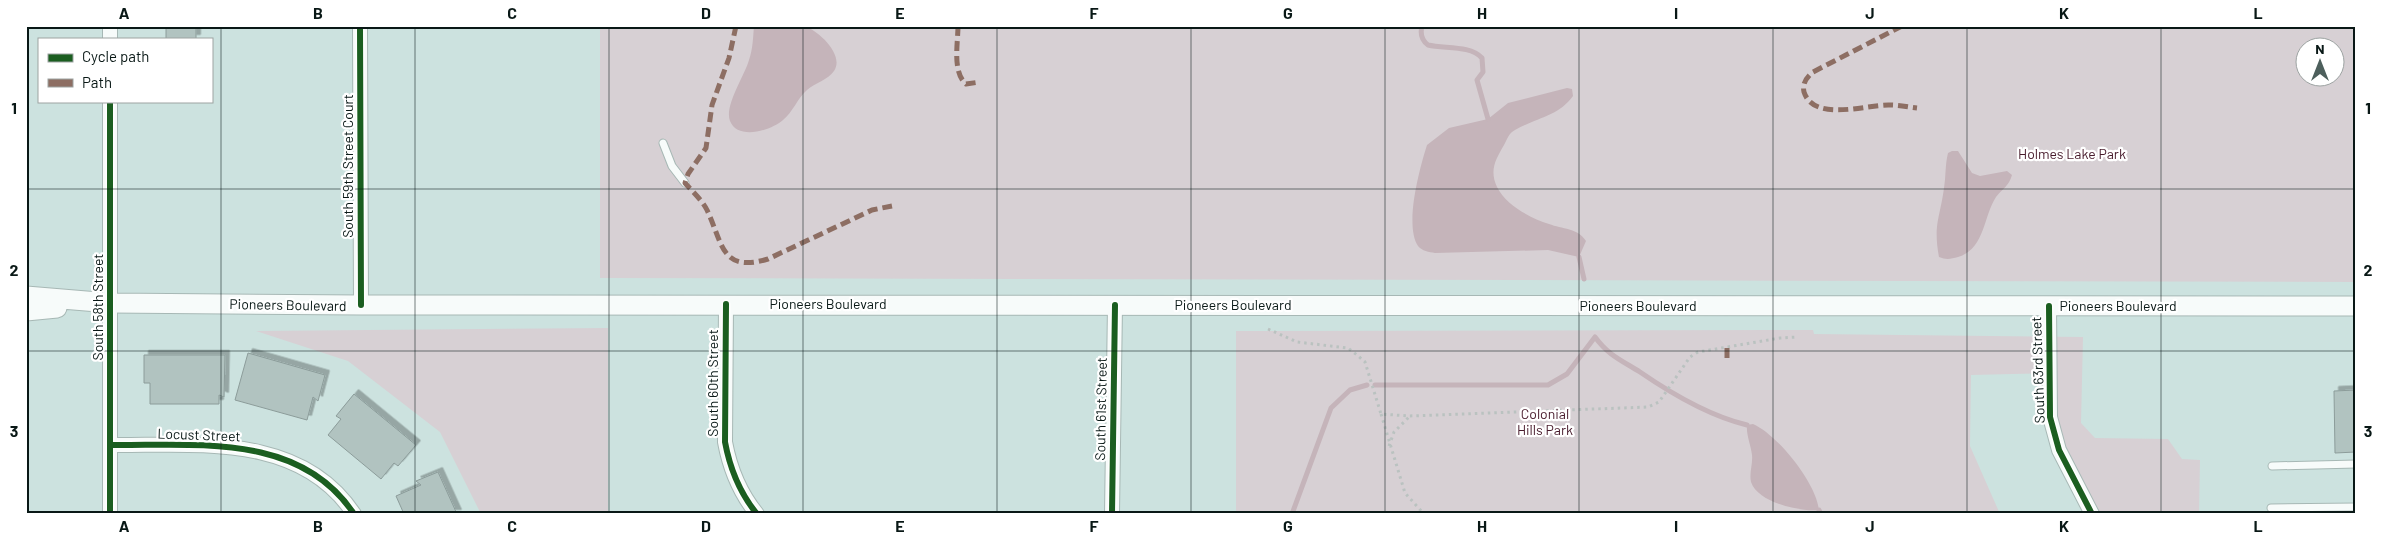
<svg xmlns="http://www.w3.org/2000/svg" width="2382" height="540" viewBox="0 0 2382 540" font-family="Barlow,sans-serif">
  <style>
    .green { fill: #d7d0d4; fill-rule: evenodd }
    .water { fill: #c5b4ba }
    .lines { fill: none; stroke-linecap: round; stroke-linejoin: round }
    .stream { stroke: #c5b4ba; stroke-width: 5 }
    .building { fill: #b1c3c0; stroke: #8c9c9a; filter: url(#shadow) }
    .service-casing { stroke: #a7b8b5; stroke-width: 9 }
    .minor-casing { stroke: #a7b8b5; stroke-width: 16 }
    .secondary-casing { stroke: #a7b8b5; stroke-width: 21 }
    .path { stroke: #bac2c0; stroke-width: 3; stroke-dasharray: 2.5 4; stroke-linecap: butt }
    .service { stroke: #f7fbfa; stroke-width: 7 }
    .minor { stroke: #f7fbfa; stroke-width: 14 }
    .secondary { stroke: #f7fbfa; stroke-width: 19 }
    .quiet { stroke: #8d6e63; stroke-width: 5; stroke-dasharray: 10 5; stroke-linecap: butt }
    .cycleway-casing { stroke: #fff; stroke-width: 9 }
    .cycleway { stroke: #1b5e20; stroke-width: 6 }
    .grid { fill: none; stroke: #091816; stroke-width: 1; stroke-opacity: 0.55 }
    .labels { text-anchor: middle; stroke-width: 4.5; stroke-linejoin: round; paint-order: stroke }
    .park-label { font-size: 14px; fill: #471a2b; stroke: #fff }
    .street-label { font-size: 14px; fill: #091816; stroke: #fff }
    .neatline { fill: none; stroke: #091816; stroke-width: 2 }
    .grid-label { font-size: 16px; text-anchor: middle; font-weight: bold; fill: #091816 }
  </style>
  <defs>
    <filter id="shadow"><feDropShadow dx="4.5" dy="-4.5" stdDeviation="0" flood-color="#0004"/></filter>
  </defs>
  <rect width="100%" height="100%" fill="#cce2df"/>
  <path class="green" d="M600 26H2356V282L600 278ZM2304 48H2334V78H2304Z
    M608 328V514H481L440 432 348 361 256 331Z
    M1813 330 1814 334 2083 337 2081 423 2095 438 2168 439 2182 459 2200 460 2199 514H2092L2059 450 2049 373 1971 375 1970 446 2000 514H1236V331Z"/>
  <path class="water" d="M754 26C768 26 791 23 804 26 818 30 845 55 834 71 828 80 815 83 807 90 797 99 793 112 783 120 772 130 738 141 730 121 724 106 745 75 749 60 753 49 753 37 754 26Z
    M1567 88 1572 89 1573 96C1559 116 1536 118 1515 130 1508 134 1508 138 1504 145 1496 159 1489 170 1497 187 1506 205 1530 218 1549 224 1562 229 1578 228 1586 241L1579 257 1548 250 1435 253C1429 252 1422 251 1418 246 1404 225 1420 167 1427 145L1449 128 1488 119 1508 103Z
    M1952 151H1958L1972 173 1980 176 2007 171 2012 175C2009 186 2002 189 1996 197 1983 217 1985 249 1958 257 1951 259 1946 260 1939 257 1933 225 1940 218 1944 188 1946 176 1945 165 1948 153Z
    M1753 424C1778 435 1816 483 1819 510 1801 512 1758 503 1751 482 1749 473 1753 464 1752 455 1751 445 1746 435 1747 425Z"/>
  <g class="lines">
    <path class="stream" d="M1422 26C1420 34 1421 40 1428 45 1445 49 1470 45 1482 58L1483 72 1477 80 1488 119
      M1579 257 1584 279
      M1375 385H1548L1567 374 1595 337C1609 356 1621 360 1640 372 1672 394 1709 416 1747 425
      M1819 510 1821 514
      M1292 514 1331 408 1350 390 1367 385"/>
  </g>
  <path class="building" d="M166 26H196V39H166Z
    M248 353 325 375 318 401 313 397 307 420 235 400Z
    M144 355H225L224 397 219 395V404H150V383H144Z
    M2356 390V452L2335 453 2334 391Z
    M354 394 416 445 398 466 394 463 381 479 328 435 341 419 336 416Z
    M438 472 457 514H404L396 496 421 485 416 481Z"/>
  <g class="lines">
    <g class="service-casing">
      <path id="service" d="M663 143 672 166 685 183
        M2272 466 2356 464
        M2271 508 2356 507"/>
    </g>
    <g class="minor-casing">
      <path id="minor" d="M110 26V39
        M360 26 361 305
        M726 304 725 442C730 469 739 492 757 514
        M2049 306 2050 417 2059 450 2092 514
        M110 445C195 446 300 432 354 514
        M110 514V101
        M1112 514 1115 305"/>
    </g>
    <g class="secondary-casing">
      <path id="secondary" d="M26 296 110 303 361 305 2356 306
        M26 311 57 308"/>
    </g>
    <path class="path" d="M1268 329 1297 342 1348 348 1357 355 1365 362 1381 414 1409 416 1648 407 1659 402 1690 357 1698 352 1780 338 1797 337
      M1381 414 1405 493 1424 514
      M1389 446 1394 432 1409 417"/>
    <use href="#service" class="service"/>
    <use href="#minor" class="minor"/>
    <use href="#secondary" class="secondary"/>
    <path class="quiet" d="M736 26 729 58 712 105 706 148 688 174 685 183C692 191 702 200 707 210 723 244 721 273 768 259L872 210 892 206
      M958 26C958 43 952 72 966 84L980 82
      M1902 26 1813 72C1807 77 1802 83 1804 92 1814 123 1868 104 1890 105 1899 105 1908 107 1917 108
      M1727 348V359"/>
    <g class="cycleway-casing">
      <path id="cycleway" d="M360 26 361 305
        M726 304 725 442C730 469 739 492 757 514
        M2049 306 2050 417 2059 450 2092 514
        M110 445C195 446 300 432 354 514
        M110 514V101
        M1112 514 1115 305"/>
    </g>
    <use href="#cycleway" class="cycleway"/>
  </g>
  <path class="grid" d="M221 26V514M415 26V514M609 26V514M803 26V514M997 26V514M1191 26V514M1385 26V514M1579 26V514M1773 26V514M1967 26V514M2161 26V514M26 189H2356M26 351H2356"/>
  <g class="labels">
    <g class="park-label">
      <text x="2072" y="159">Holmes Lake Park</text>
      <text x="1545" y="419">Colonial<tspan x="1545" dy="16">Hills Park</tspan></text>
    </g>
    <g class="street-label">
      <text transform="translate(348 166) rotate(-90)" y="5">South 59th Street Court</text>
      <text x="828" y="309">Pioneers Boulevard</text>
      <text transform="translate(288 305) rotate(1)" y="5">Pioneers Boulevard</text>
      <text x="1233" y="310">Pioneers Boulevard</text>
      <text x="1638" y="311">Pioneers Boulevard</text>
      <text x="2118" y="311">Pioneers Boulevard</text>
      <text transform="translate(98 307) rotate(-90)" y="5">South 58th Street</text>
      <text transform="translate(2038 370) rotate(-92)" y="5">South 63rd Street</text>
      <text transform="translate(713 383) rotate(-90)" y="5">South 60th Street</text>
      <text transform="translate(1101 409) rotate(-89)" y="5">South 61st Street</text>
      <text transform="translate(199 435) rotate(2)" y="5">Locust Street</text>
    </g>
  </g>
  <rect width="2382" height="540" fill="none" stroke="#ffffff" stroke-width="55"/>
  <rect x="38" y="38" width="175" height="65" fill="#ffffff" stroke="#9da3a2"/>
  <rect x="48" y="54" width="25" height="8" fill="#1b5e20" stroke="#9da3a2"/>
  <text x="82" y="62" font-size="15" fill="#091816">Cycle path</text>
  <rect x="48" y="79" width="25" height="8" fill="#8d6e63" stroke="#9da3a2"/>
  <text x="82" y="88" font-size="15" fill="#091816">Path</text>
  <g transform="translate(2320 62)"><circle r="24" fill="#ffffff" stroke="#9da3a2"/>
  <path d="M0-4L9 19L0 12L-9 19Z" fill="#4d5f5c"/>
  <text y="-8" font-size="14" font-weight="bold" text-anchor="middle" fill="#091816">N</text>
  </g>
  <rect x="28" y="28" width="2326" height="484" class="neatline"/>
  <g class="grid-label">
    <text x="124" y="19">A</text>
    <text x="318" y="19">B</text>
    <text x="512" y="19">C</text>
    <text x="706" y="19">D</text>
    <text x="900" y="19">E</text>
    <text x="1094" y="19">F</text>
    <text x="1288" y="19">G</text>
    <text x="1482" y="19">H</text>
    <text x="1676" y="19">I</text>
    <text x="1870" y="19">J</text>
    <text x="2064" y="19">K</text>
    <text x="2258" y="19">L</text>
    <text x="14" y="114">1</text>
    <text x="2368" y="114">1</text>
    <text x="14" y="276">2</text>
    <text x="2368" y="276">2</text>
    <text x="14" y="437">3</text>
    <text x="2368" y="437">3</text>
    <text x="124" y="532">A</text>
    <text x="318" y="532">B</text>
    <text x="512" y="532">C</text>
    <text x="706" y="532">D</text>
    <text x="900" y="532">E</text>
    <text x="1094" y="532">F</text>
    <text x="1288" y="532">G</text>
    <text x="1482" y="532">H</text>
    <text x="1676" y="532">I</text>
    <text x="1870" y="532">J</text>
    <text x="2064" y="532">K</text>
    <text x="2258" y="532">L</text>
  </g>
</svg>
